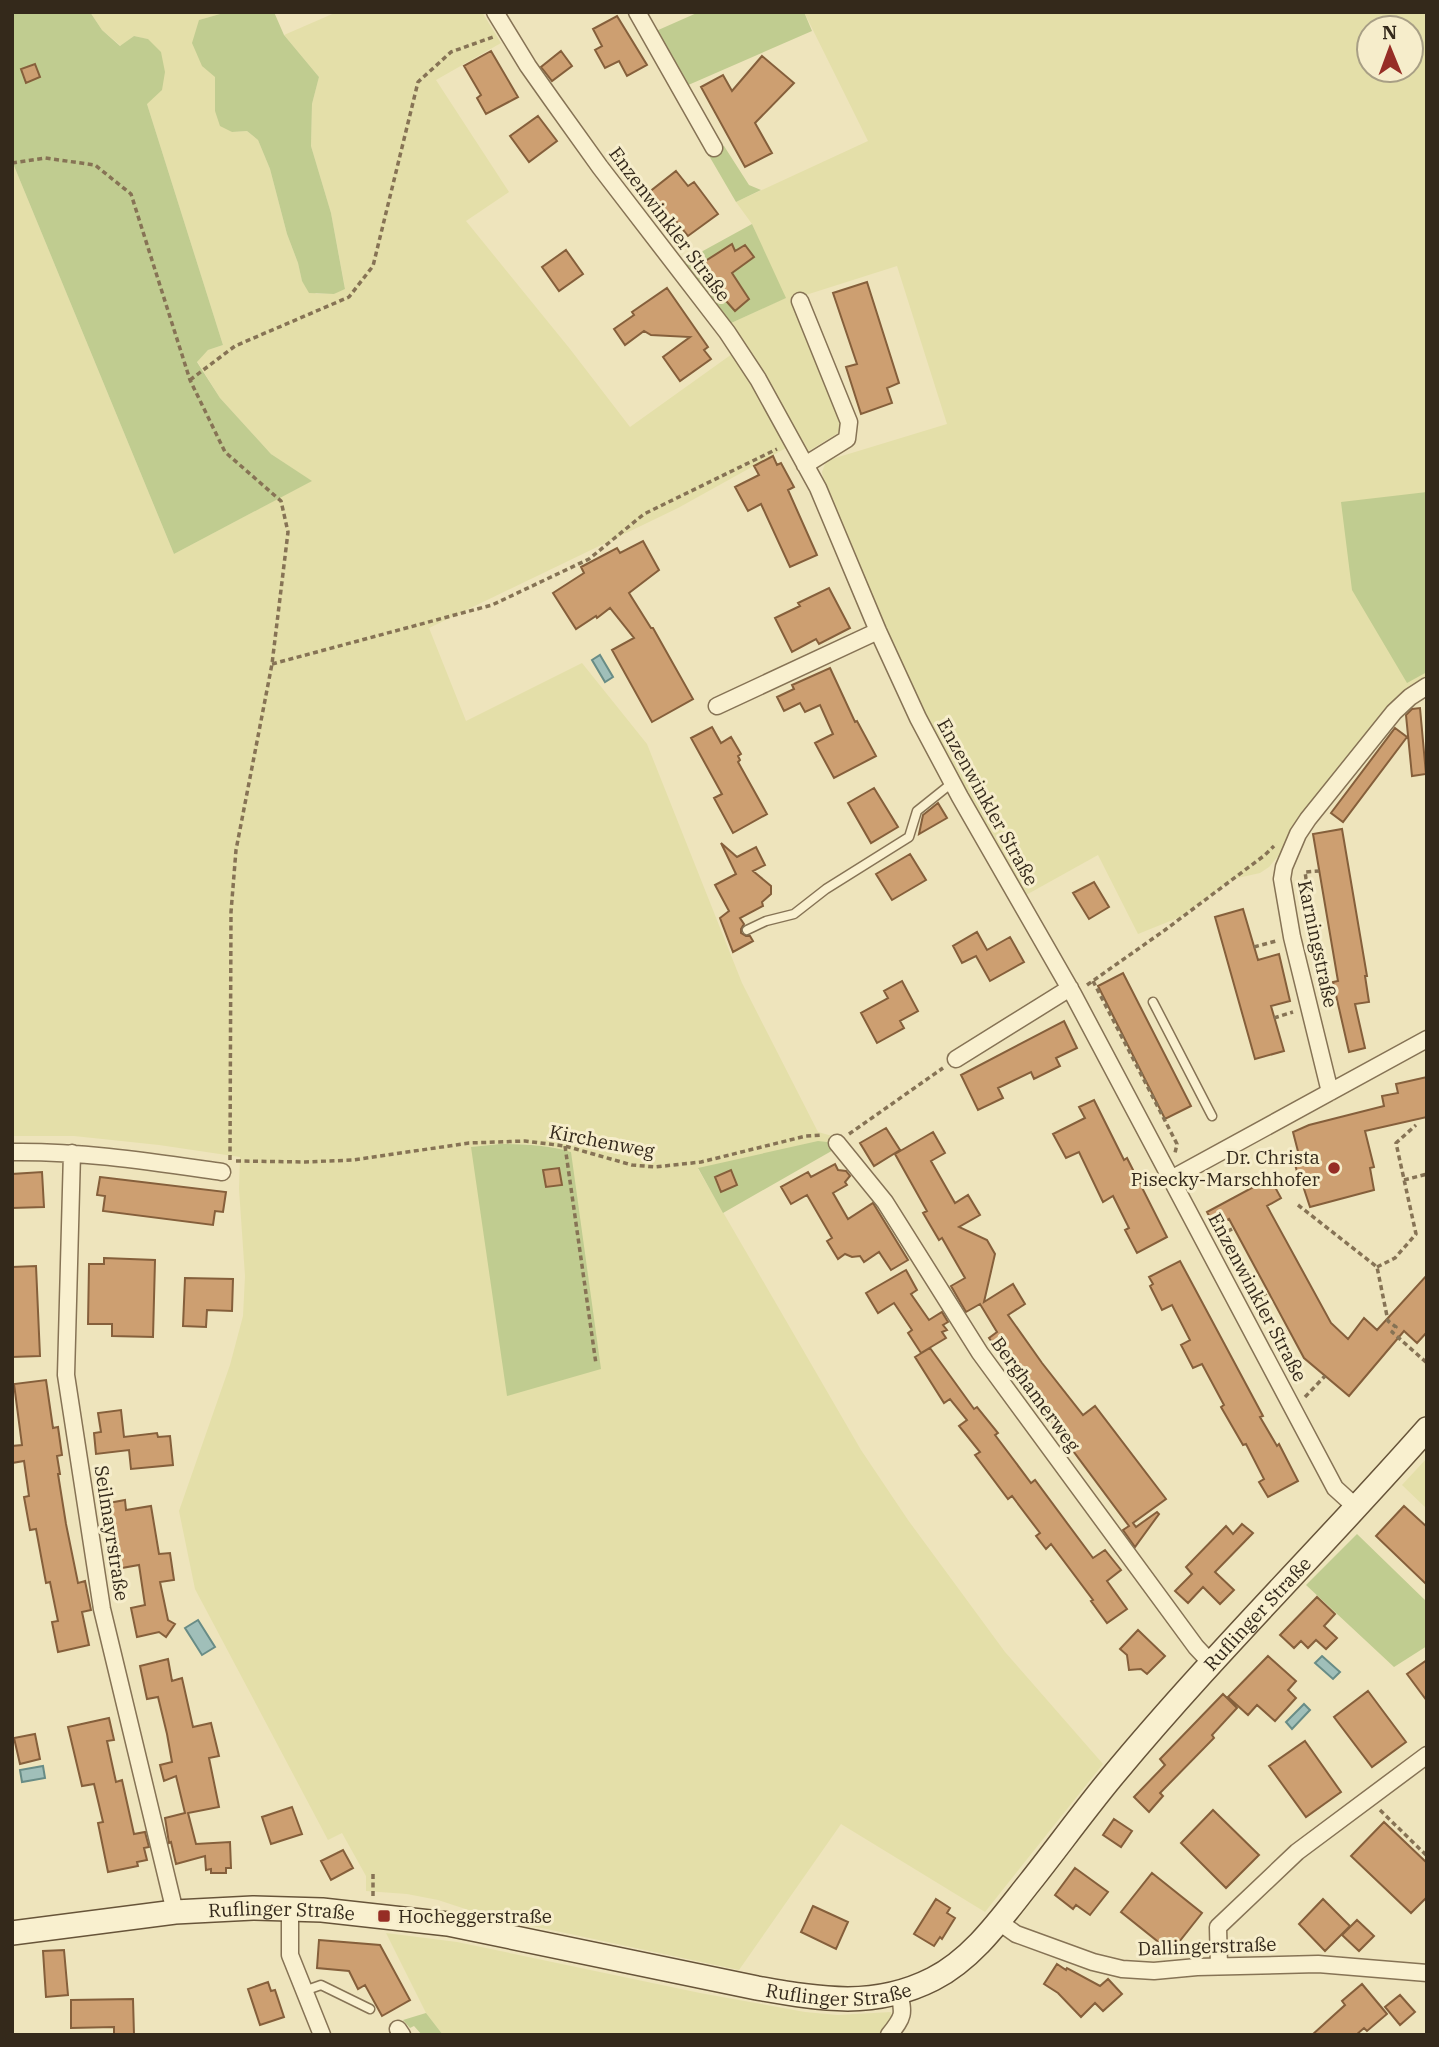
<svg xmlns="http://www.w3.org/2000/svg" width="1439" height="2047" viewBox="0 0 1439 2047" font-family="'IBM Plex Serif',serif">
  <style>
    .farmland { fill: #e4dfa9; fill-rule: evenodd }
    .green { fill: #c0cc90 }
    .water { fill: #a0bfb9; stroke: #688c86; stroke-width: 2 }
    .building { fill: #cd9f71; stroke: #855f3b; stroke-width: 2 }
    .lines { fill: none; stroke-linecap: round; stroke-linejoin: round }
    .lane-casing { stroke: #867355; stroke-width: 11 }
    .street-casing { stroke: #867355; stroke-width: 19 }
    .secondary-casing { stroke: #675439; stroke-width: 26 }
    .path { stroke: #867355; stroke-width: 3.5; stroke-dasharray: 5 3.5; stroke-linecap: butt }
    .lane { stroke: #f9f0cf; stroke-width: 8 }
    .street { stroke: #f9f0cf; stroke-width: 16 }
    .secondary { stroke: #f9f0cf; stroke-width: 23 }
    .poi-dot { fill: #962d25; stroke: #f6edcb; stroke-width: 2.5 }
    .labels { text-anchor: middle; stroke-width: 6; stroke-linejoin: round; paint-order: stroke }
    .street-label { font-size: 19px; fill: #34291b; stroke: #f6edcb }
    .poi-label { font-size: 19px; fill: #34291b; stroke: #f6edcb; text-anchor: end }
  </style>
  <rect width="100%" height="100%" fill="#eee4bc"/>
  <path class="farmland" d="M90 12H227L199 20 215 77V111L232 132 247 131 258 140 270 169 287 234 298 263 302 281 316 294H334L345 288 331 213 311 146 312 104 319 77 284 35 337 12H482L501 43 436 80 509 192 466 221 570 349 630 427 732 354 786 441V448L678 508 429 628 466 721 582 663 647 744 742 983 818 1132 836 1137 835 1149 698 1169 861 1450 908 1520 1005 1652 1103 1764 985 1912 841 1824 739 1970 490 1917 438 1900 407 1894 366 1891V1876L342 1833 328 1840 195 1589 179 1511 230 1365 243 1316 245 1276 239 1189 240 1157 159 1145 74 1136H12V161L174 554 311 481 271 454 220 398 197 361 208 350 223 345 147 104 148 39 134 36 121 46 102 30ZM500 1144H527L553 1147 571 1152 472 1147Z
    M804 12H1427V680L1269 867 1260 873 1233 879 1180 917 1138 934 1098 855 1026 895 922 714 835 513 824 483 822 472 825 464 832 459 947 424 897 266 790 300 840 419 841 425 838 433 807 452 771 387 762 368 729 324 785 298 752 224 736 202 868 141ZM1369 28H1411V70H1369Z
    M1427 1458V1509L1402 1485Z
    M386 1933 457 1942 700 1993 805 2012 838 2015 891 2012 892 2016 888 2024 878 2035H443L426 2013Z"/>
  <path class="green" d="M12 12H90L102 30 120 46 134 36 148 39 161 52 165 72 162 90 147 104 223 345 208 350 197 362 220 398 271 454 312 481 174 554 12 161Z
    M227 12H274L284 35 319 77 312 104 311 146 331 213 345 289 334 294 309 293 302 281 298 263 287 234 270 169 258 140 247 131 232 132 220 126 215 111V77L202 66 192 43 199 20Z
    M699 12H804L812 31 686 86 656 31Z
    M724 146 749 185 761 190 736 202 708 154Z
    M752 224 786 298 729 324 681 263Z
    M1427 492V672L1407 683 1352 590 1341 502Z
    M818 1141 827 1142 835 1149 723 1213 698 1168Z
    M500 1144C524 1144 547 1145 571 1152L601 1369 507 1396 471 1147Z
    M1357 1534 1427 1602V1646L1394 1667 1306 1585Z
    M426 2013 443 2035H422L414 2026 410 2028 403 2020Z"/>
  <path class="water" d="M600 655 613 677 605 682 592 660Z
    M198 1620 215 1647 202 1655 185 1628Z
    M1322 1656 1340 1672 1333 1679 1315 1663Z
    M1304 1704 1310 1710 1292 1729 1286 1722Z
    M43 1766 45 1778 22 1782 20 1770Z"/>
  <path class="building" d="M617 16 647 65 627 76 619 61 605 68 595 50 602 46 593 29Z
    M491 51 518 97 486 114 477 98 481 95 464 66Z
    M561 51 572 66 552 81 541 67Z
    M762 56 794 83 755 123 772 153 745 167 701 87 723 75 732 91Z
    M35 64 40 77 26 83 21 69Z
    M538 116 557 141 529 162 510 136Z
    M676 171 688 186 694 182 718 214 688 236 676 221 672 223 648 193Z
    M732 244 735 251 745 245 754 257 732 273 749 299 735 311 696 267Z
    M566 250 583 274 559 291 542 267Z
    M867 282 899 383 887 388 892 403 861 414 846 367 857 364 833 293Z
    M667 288 708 347 704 350 711 359 680 381 663 357 690 337 651 335 644 331 625 345 614 329 634 315 632 312Z
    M773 456 777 465 781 463 794 487 788 490 817 555 790 567 761 504 748 511 735 487 759 475 754 466Z
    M643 541 659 570 629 593 651 628H653L693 699 652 722 612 650 634 638 610 608 597 618 596 616 576 629 553 593 584 573 581 567 617 548 620 553Z
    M829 588 850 628 819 644 816 639 792 652 775 618 800 606 798 603Z
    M830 668 855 722 857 721 876 756 834 778 815 743 833 734 820 705 805 712 800 703 784 711 777 697 794 689 792 685Z
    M1420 708 1426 774 1412 776 1406 715 1412 709Z
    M712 727 721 743 731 737 741 754 738 756 740 760 738 762 767 814 733 833 714 798 722 794 691 738Z
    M1395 728 1407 737 1343 822 1331 813Z
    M874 788 898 827 871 843 848 803Z
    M938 803 947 818 919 834 923 815Z
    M1342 829 1367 976H1365L1369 1002 1355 1004 1365 1048 1349 1052 1333 982 1338 981 1313 834Z
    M721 843 737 857 756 847 765 865 753 871 771 886V894L762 902 763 906 740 918 744 924 741 929V933L746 936H750L753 941 733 952 720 918 729 911 715 885 736 874Z
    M910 854 926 880 892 900 876 874Z
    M1094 882 1109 907 1089 919 1073 893Z
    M1243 909 1258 960 1279 954 1290 1001 1271 1006 1284 1051 1255 1059 1215 917Z
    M977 932 987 950 1010 937 1024 962 990 981 976 956 962 963 953 946Z
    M1123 973 1191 1106 1165 1119 1098 986Z
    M902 981 918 1011 900 1021 904 1028 877 1043 861 1013 888 998 884 991Z
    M1064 1021 1077 1048 1056 1058 1060 1066 1034 1079 1031 1072 998 1088 1003 1098 978 1110 961 1075Z
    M1427 1077V1117L1365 1131 1374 1167 1370 1168 1374 1190 1310 1207 1303 1186 1301 1187 1295 1164 1301 1163 1293 1132 1309 1125 1384 1106 1382 1096 1398 1093 1396 1084Z
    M1094 1100 1124 1160 1127 1158 1167 1237 1137 1253 1125 1230 1129 1228 1113 1196 1103 1202 1079 1152 1066 1158 1053 1134 1085 1118 1079 1107Z
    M886 1128 900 1150 874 1166 860 1143Z
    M933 1132 945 1153 931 1161 955 1203 968 1195 980 1215 959 1227 987 1240 995 1254 984 1302 1013 1284 1025 1304 1008 1315 1042 1363 1083 1415 1095 1406 1166 1499 1133 1523 1136 1527 1157 1512 1159 1514 1135 1547 1123 1530 1129 1526 989 1338 997 1332 980 1304 966 1312 951 1286 965 1278 942 1238 939 1240 923 1213 927 1211 895 1154Z
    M835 1164 838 1170 846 1171 850 1176 845 1182 847 1185 833 1193 848 1219 873 1203 908 1260 891 1270 879 1252 864 1262 860 1256 852 1257 845 1254 838 1259 827 1241 832 1238 807 1195 791 1204 781 1187 808 1172 811 1177Z
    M559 1168 562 1185 546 1187 543 1170Z
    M731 1170 737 1185 721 1192 715 1177Z
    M42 1172 44 1207 12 1208V1174Z
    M100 1177 226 1192 223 1212 215 1211 213 1225 103 1211 105 1196 97 1195Z
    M1270 1178 1281 1198 1267 1206 1331 1323 1348 1339 1364 1318 1377 1330 1427 1275V1332L1417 1343 1404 1331 1349 1396 1304 1358 1229 1219 1215 1227 1207 1212Z
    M104 1258 155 1260 153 1337 112 1336V1324H88L89 1264H104Z
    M1180 1261 1263 1416 1260 1417 1277 1446 1279 1444 1298 1481 1268 1497 1259 1482 1264 1479 1246 1444 1243 1445 1221 1407 1224 1405 1202 1364 1193 1368 1181 1345 1190 1340 1172 1305 1162 1310 1150 1286 1153 1284 1149 1277Z
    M36 1266 40 1356 12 1357V1267Z
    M906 1270 917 1290 911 1294 929 1320 942 1312 948 1322 943 1325 947 1330 942 1332 946 1338 921 1353 908 1333 912 1330 894 1303 878 1313 866 1293Z
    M185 1278 233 1279 232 1311 207 1310 206 1327 183 1326Z
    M930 1348 974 1409 977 1407 998 1433 995 1435 1031 1483 1035 1480 1093 1558 1105 1550 1121 1570 1107 1581 1127 1609 1107 1623 1091 1601 1093 1600 1051 1544 1046 1549 1036 1536 1040 1533 1012 1496 1008 1499 975 1455 980 1452 959 1426 967 1420 950 1399 944 1403 915 1357Z
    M46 1380 53 1428 58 1427 62 1455 57 1456 60 1474H58L66 1524 78 1583 85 1581 91 1610 82 1612 89 1645 58 1652 52 1622 58 1621 50 1582 46 1583 36 1529 30 1530 24 1497 29 1496 24 1461 12 1463V1446L22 1445 14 1384Z
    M121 1410 124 1437 157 1433 158 1437 170 1436 173 1465 131 1469 129 1450 96 1454 94 1433 101 1432 98 1413Z
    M125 1500 126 1510 151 1506 159 1554 170 1553 174 1580 160 1582 168 1620 175 1624 166 1637 159 1632 137 1637 131 1608 145 1605 139 1565 116 1569 103 1504Z
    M1404 1506 1427 1527V1585L1376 1536Z
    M1242 1524 1253 1533 1215 1572 1234 1590 1220 1604 1203 1587 1188 1603 1175 1591 1192 1574 1186 1567 1226 1526 1233 1534Z
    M1317 1597 1335 1614 1324 1626 1337 1638 1326 1649 1316 1640 1308 1648 1301 1641 1294 1648 1280 1635Z
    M1138 1630 1165 1656 1147 1674 1141 1669 1129 1670 1127 1655 1120 1649Z
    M1268 1656 1296 1681 1288 1690 1296 1698 1275 1721 1257 1705 1248 1715 1228 1697Z
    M168 1659 172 1681 182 1678 193 1727 211 1723 219 1756 209 1758 219 1807 188 1813 196 1844 230 1842 231 1868H226V1873H211V1869L206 1870 205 1856 176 1864 171 1842 169 1843 165 1818 185 1813 176 1776 164 1781 160 1765 172 1762 167 1734 158 1697 147 1699 140 1666Z
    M1427 1660V1701L1407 1674Z
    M1368 1691 1406 1742 1372 1767 1334 1717Z
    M1223 1694 1237 1708 1212 1735 1214 1738 1160 1793 1163 1796 1149 1812 1134 1797 1165 1765 1160 1759Z
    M109 1718 114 1740 107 1741 116 1782 122 1780 134 1834 145 1832 149 1847 144 1848 147 1860 137 1862 138 1866 108 1872 98 1823 103 1822 94 1784 82 1786 68 1727Z
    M35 1734 40 1759 20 1764 14 1738Z
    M1305 1741 1341 1792 1306 1817 1269 1766Z
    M292 1807 302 1834 271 1844 262 1817Z
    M1213 1810 1259 1855 1226 1888 1181 1843Z
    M1114 1819 1132 1831 1121 1847 1103 1835Z
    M1384 1822 1427 1863V1897L1411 1913 1351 1856Z
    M343 1850 353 1868 331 1880 321 1861Z
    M1075 1868 1108 1892 1090 1915 1076 1905 1073 1909 1055 1895Z
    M1152 1873 1202 1913 1171 1952 1121 1912Z
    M936 1899 950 1908 947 1913 955 1918 942 1939 940 1937 934 1946 914 1934Z
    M1323 1899 1350 1926 1325 1951 1299 1924Z
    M813 1906 848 1922 836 1949 801 1932Z
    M1357 1920 1374 1936 1359 1951 1342 1935Z
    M319 1940 380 1945 410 2000 382 2016 365 1985 358 1989 349 1971 317 1968Z
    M64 1950 68 1995 46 1997 43 1951Z
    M1057 1964 1066 1970 1067 1968 1100 1986 1108 1979 1122 1994 1103 2011 1095 2003 1081 2017 1058 1993 1044 1984Z
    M268 1982 271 1991 275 1990 284 2017 260 2025 248 1989Z
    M1362 1984 1387 2014 1367 2031 1364 2028 1356 2035H1312L1345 2005 1342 2001Z
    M1400 1995 1415 2012 1400 2025 1385 2007Z
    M133 1999 134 2035H114V2027L71 2028V2000Z"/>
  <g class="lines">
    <g class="lane-casing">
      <path id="lane" d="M747 930 766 921 794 914 826 889 909 837 917 811 952 783
        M1153 1002 1212 1116
        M304 1991 321 1985 370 2009"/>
    </g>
    <g class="street-casing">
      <path id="street" d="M495 12 528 66 552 100 600 167 727 332 758 379 818 488 878 631 918 718 960 797 1073 994 1335 1488 1357 1508
        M637 12 714 148
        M800 301 849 422 847 439 805 465
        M717 706 878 631
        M956 1059 1070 988
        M1330 1092 1292 937 1282 879 1284 867 1298 834 1308 819 1394 712 1410 697 1427 686
        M837 1143 885 1202 980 1353 1196 1647 1211 1663
        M12 1152C83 1151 152 1162 222 1172
        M72 1153 66 1375 102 1609 175 1912
        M1171 1179 1427 1039
        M290 1908V1955L322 2035
        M999 1922 1016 1934 1093 1962 1122 1969 1154 1971 1197 1967 1318 1964 1427 1973
        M1219 1966 1218 1927 1297 1852 1427 1755
        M398 2029 402 2035
        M889 2035C904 2016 904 2015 899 1992"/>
    </g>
    <g class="secondary-casing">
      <g id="secondary">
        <path id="s1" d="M12 1933 175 1912 253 1908 322 1910 448 1924 757 1988C820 1999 874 2009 933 1979 974 1958 1002 1917 1030 1882 1057 1848 1083 1812 1111 1778 1211 1657 1323 1547 1427 1429"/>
      </g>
    </g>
    <path class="path" d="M12 163 45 158 95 165 131 194 190 380 225 452 281 501 288 532 272 664 236 850 231 912 230 1160
      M190 380 235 346 349 297 373 266 418 82 451 52 493 37
      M272 664 492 605 589 559 644 514 777 449
      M1254 947 1276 941
      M1316 963 1318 956 1305 872 1319 871
      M1093 981 1177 1144 1175 1153
      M1087 985 1165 930 1265 855 1274 846
      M1274 1018 1293 1012
      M849 1134 943 1068
      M565 1146 596 1364
      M236 1161 305 1162 353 1160 469 1143 525 1141 565 1146 632 1165 655 1167 701 1162 806 1136 822 1135
      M1404 1180 1427 1174
      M1298 1205 1377 1267 1388 1321 1396 1327 1392 1332 1427 1363
      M1220 1235 1234 1228
      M1377 1267 1395 1258 1416 1234 1396 1143 1416 1125
      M1255 1300 1268 1292
      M1274 1336 1288 1329
      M1305 1397 1325 1376
      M1380 1810 1427 1856
      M373 1896V1873"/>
    <use href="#lane" class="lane"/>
    <use href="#street" class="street"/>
    <use href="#secondary" class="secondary"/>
  </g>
  <g class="poi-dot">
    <circle cx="1334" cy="1168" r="7"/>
    <rect x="377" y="1909" width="14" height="14" rx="3.5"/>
  </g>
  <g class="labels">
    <g class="street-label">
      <text transform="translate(670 224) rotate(53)" y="7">Enzenwinkler Straße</text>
      <text transform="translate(988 802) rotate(61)" y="7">Enzenwinkler Straße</text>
      <text transform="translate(1318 944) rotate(78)" y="7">Karningstraße</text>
      <text transform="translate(602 1141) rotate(11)" y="7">Kirchenweg</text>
      <text transform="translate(1258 1297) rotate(62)" y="7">Enzenwinkler Straße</text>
      <text transform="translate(1036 1394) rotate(54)" y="7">Berghamerweg</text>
      <text transform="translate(112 1533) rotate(81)" y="7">Seilmayrstraße</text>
      <text dy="7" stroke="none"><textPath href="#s1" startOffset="1424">Ruflinger Straße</textPath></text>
      <text dy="7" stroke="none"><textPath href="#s1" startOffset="271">Ruflinger Straße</textPath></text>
      <text transform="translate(1207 1946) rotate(-2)" y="7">Dallingerstraße</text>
      <text dy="7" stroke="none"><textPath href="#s1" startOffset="836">Ruflinger Straße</textPath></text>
    </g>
    <g class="poi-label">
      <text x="1320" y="1164">Dr. Christa<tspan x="1320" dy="22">Pisecky-Marschhofer</tspan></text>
      <text x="398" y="1923" text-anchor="start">Hocheggerstraße</text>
    </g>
  </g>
  <rect width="1439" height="2047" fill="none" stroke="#34291b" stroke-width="28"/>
  <g transform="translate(1390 49) rotate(359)"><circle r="33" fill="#f6edcb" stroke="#a89f85" stroke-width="2"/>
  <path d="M0-5L12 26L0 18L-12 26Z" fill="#962d25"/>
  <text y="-10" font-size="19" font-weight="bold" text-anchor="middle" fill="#34291b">N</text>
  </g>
</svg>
